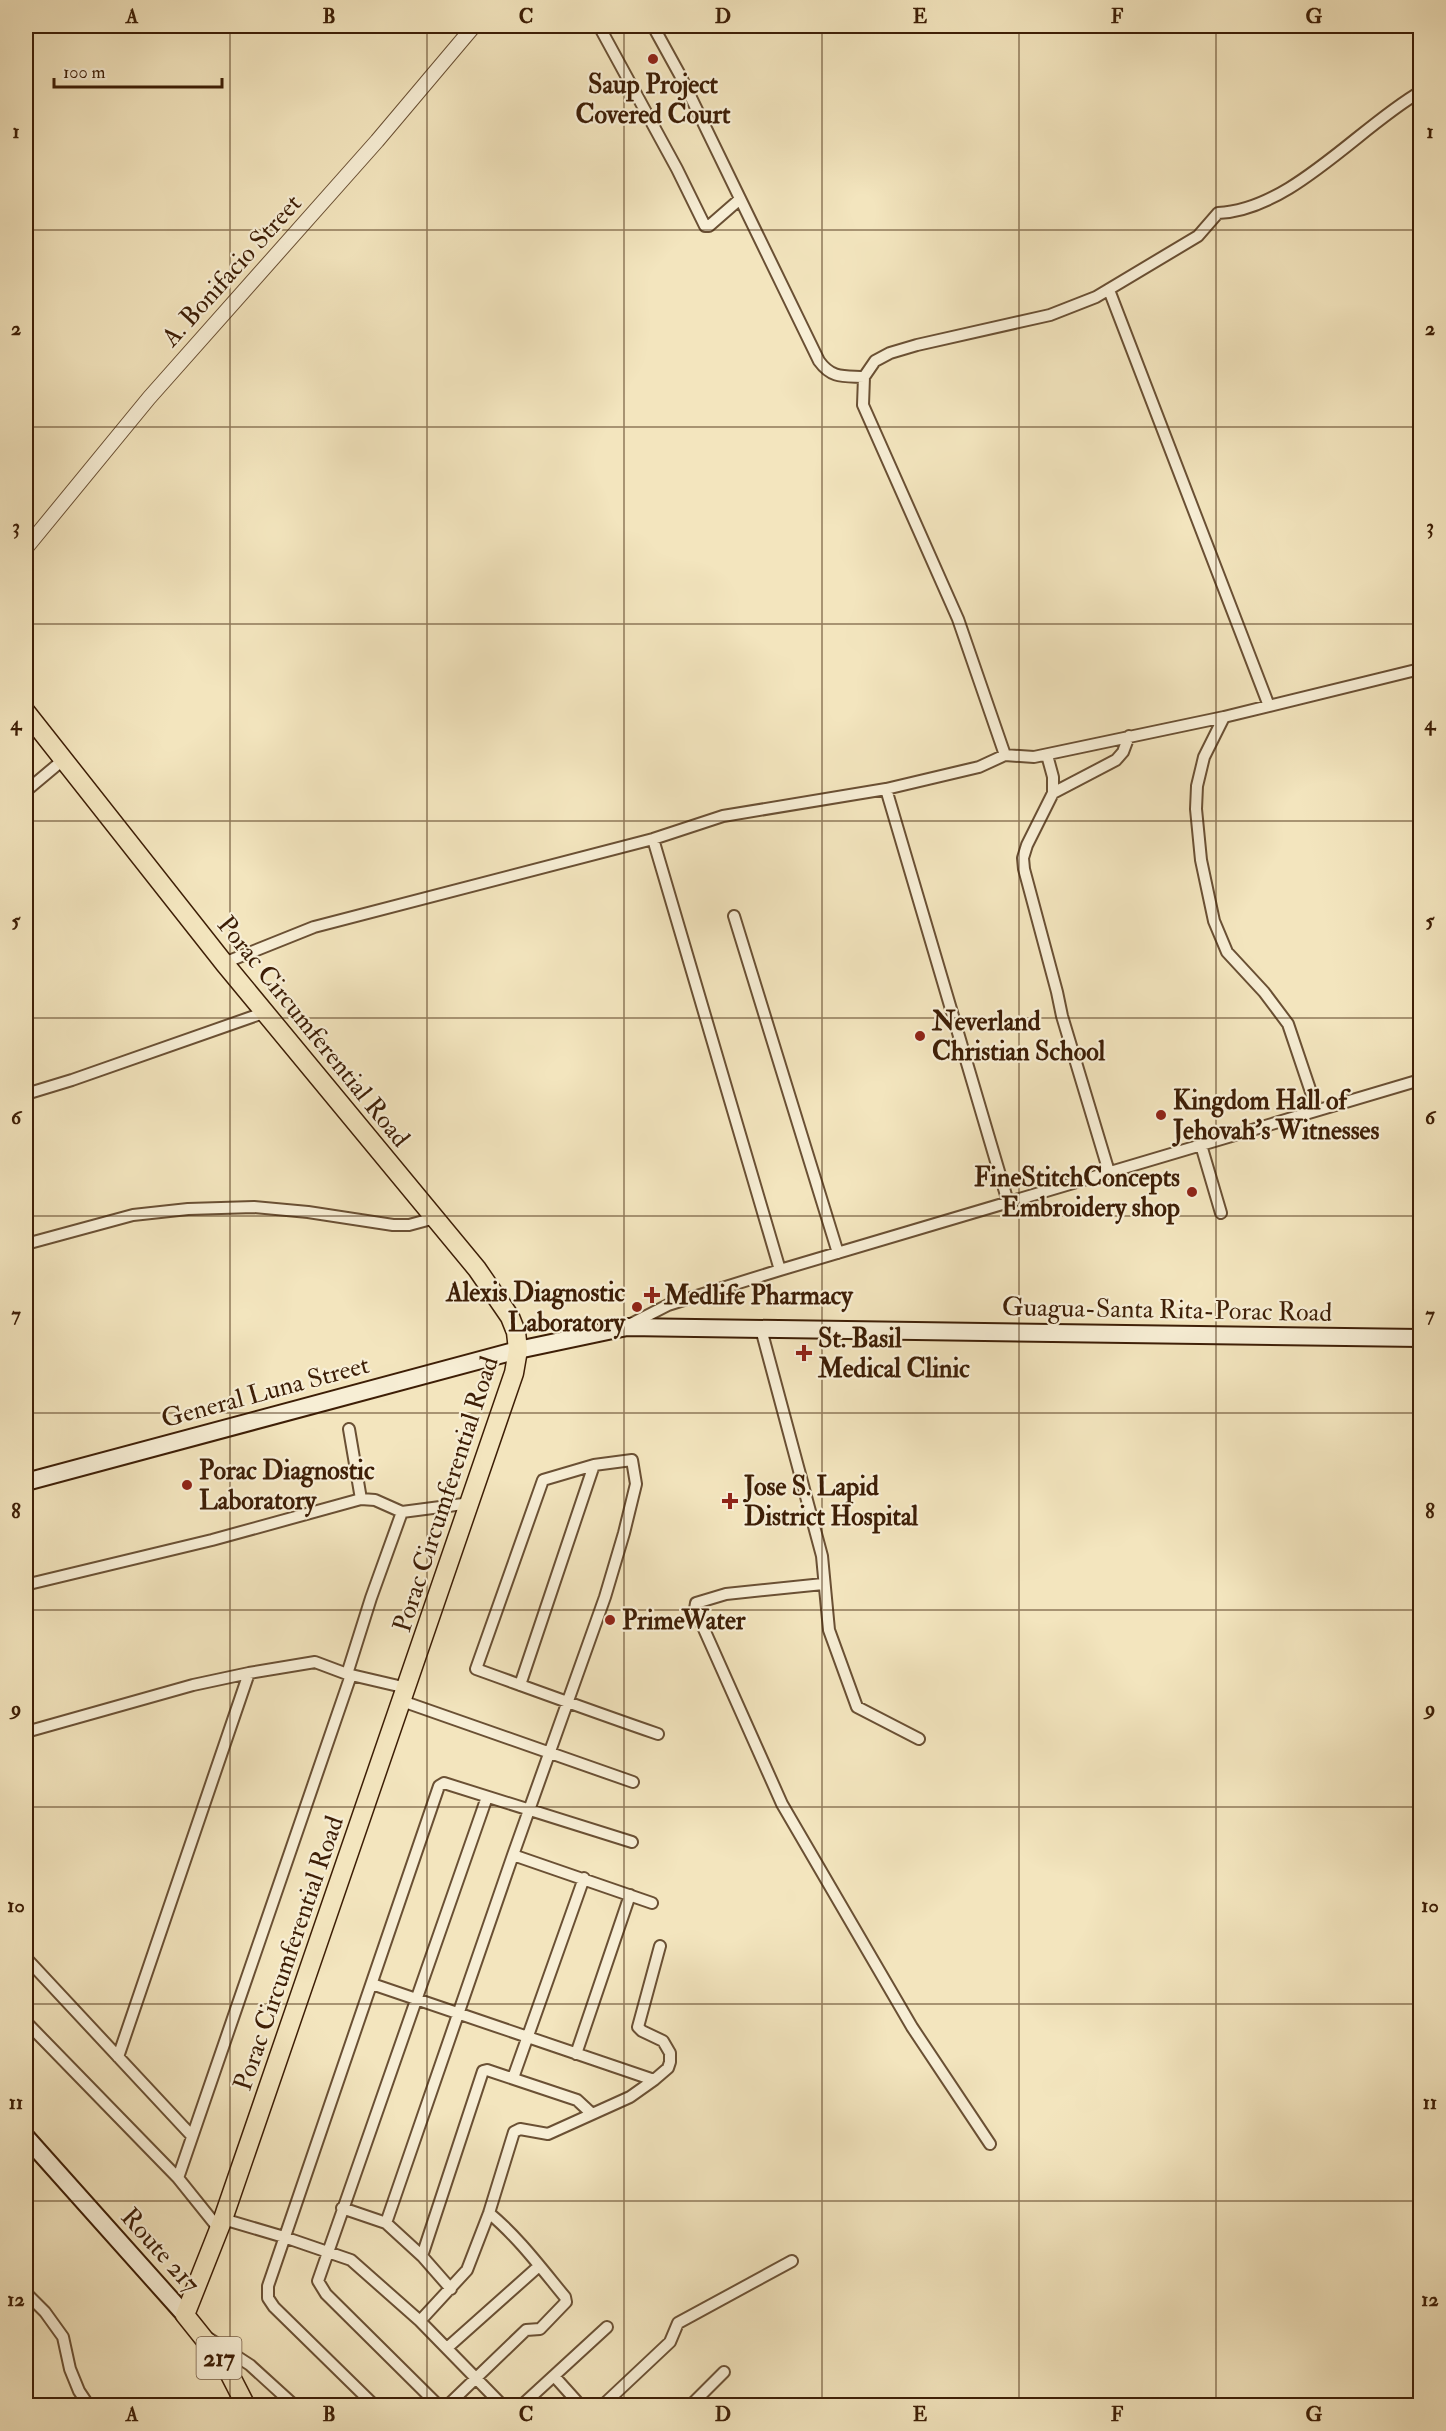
<svg xmlns="http://www.w3.org/2000/svg" width="1446" height="2431" viewBox="0 0 1446 2431" font-family="'IM FELL Double Pica',serif">
  <style>
    .lines { fill: none; stroke-linecap: round; stroke-linejoin: round }
    .minor-casing { stroke: #6a5034; stroke-width: 14 }
    .tertiary-casing { stroke: #6a5034; stroke-width: 16 }
    .secondary-casing { stroke: #3d1e06; stroke-width: 20 }
    .primary-casing { stroke: #3d1e06; stroke-width: 21 }
    .minor { stroke: #f7eed5; stroke-width: 10 }
    .tertiary { stroke: #f7eed5; stroke-width: 14 }
    .secondary { stroke: #f7eed5; stroke-width: 16 }
    .primary { stroke: #f3e5be; stroke-width: 18 }
    .grid { fill: none; stroke: #3d1e06; stroke-width: 1.5; stroke-opacity: 0.55 }
    .poi-dot { fill: #8f2418; stroke: #f7eed5; stroke-width: 2 }
    .labels { text-anchor: middle; stroke-width: 4.5; stroke-linejoin: round; paint-order: stroke }
    .shield { fill: #f7eed5; stroke: #755c44; stroke-width: 1.5 }
    .shield-label { font-size: 24px; font-weight: bold; fill: #3d1e06 }
    .poi-label { font-size: 26px; font-weight: bold; fill: #3d1e06; stroke: #f7eed5; text-anchor: start }
    .street-label { font-size: 26px; fill: #3d1e06; stroke: #f7eed5 }
    .neatline { fill: none; stroke: #3d1e06; stroke-width: 2 }
    .grid-label { font-size: 20px; text-anchor: middle; font-weight: bold; fill: #3d1e06 }
  </style>
  <rect width="100%" height="100%" fill="#f3e5be"/>
  <filter id="stains"><feTurbulence type="fractalNoise" baseFrequency=".00333" numOctaves="4"/><feColorMatrix values="0 0 0 0 .2 0 0 0 0 .09 0 0 0 0 .02 0 0 0 .5 -.17"/></filter>
  <radialGradient id="worn" r=".72"><stop offset=".6" stop-color="#630" stop-opacity="0"/><stop offset="1" stop-color="#630" stop-opacity=".3"/></radialGradient>
  <g class="lines">
    <g class="minor-casing">
      <path id="minor" d="M599 26 677 169 705 226H709L740 199
        M653 26 680 75 819 361C832 379 844 376 864 377
        M1109 290 1269 706
        M1005 755 958 619 863 405 864 377 875 361 890 353 917 345 1050 315 1096 297 1198 236 1218 213C1291 210 1359 127 1420 92
        M1047 755 1053 777V793L1027 845 1023 858 1024 869 1057 992 1062 1016 1109 1172
        M886 789 979 767 1005 755 1034 757 1224 717
        M26 791 63 760
        M1053 793 1116 760 1123 752 1129 736
        M653 839 780 1270
        M734 916 838 1253
        M224 963 314 927 653 839 723 816 886 789 1008 1202
        M26 1094 72 1080 266 1012
        M1317 1110 1288 1024 1264 992 1227 952 1214 921 1201 860 1196 809 1197 786 1204 757 1224 717 1420 669
        M1201 1145 1221 1213
        M26 1244 133 1215 188 1209 254 1207 308 1212 393 1225H409L435 1218
        M629 1325 668 1305 780 1270 1420 1080
        M761 1329 822 1556 829 1630 857 1707 919 1739
        M349 1429 361 1499
        M29 1584 212 1540 361 1499 375 1500 402 1512
        M823 1584 726 1594 696 1603 695 1609 782 1804 912 2027 990 2144
        M347 1674 407 1688
        M520 1685 594 1465
        M402 1701 633 1782
        M26 1732 193 1685 249 1673 315 1662 347 1674 371 1598 402 1512 471 1503
        M513 1855 652 1903
        M26 1958 192 2136
        M372 1984 654 2080
        M26 2022 178 2178 219 2229
        M576 2054 630 1895
        M118 2057 249 1673
        M513 2078 584 1878
        M178 2178 351 1675
        M342 2208 386 2223 422 2256 451 2289
        M223 2219 284 2237 351 2260 420 2321 503 2406
        M386 2223 513 1855 605 1597 624 1533 636 1484 632 1460 594 1465 543 1480 476 1669C537 1691 597 1713 658 1734
        M422 2256 483 2071 487 2070 577 2100 591 2113
        M26 2293 45 2312 63 2337 70 2369 79 2391 89 2406
        M420 2321 467 2270 489 2213 514 2132 520 2129 548 2134 630 2097 654 2080 668 2068 670 2062V2053L663 2041 642 2031 638 2027 660 1946
        M210 2339 250 2365 295 2406
        M447 2348 539 2266
        M554 2376 581 2406
        M375 2406 274 2307 268 2298V2286L439 1786 444 1783 632 1842
        M439 2406 326 2294 318 2281 487 1797
        M447 2406 526 2330 540 2329 566 2302 565 2297C541 2268 518 2237 489 2213
        M521 2406 607 2327
        M602 2406 670 2342 678 2323 792 2261
        M690 2406 724 2372"/>
    </g>
    <g class="tertiary-casing">
      <path id="tertiary" d="M26 548 149 398 377 141 474 26"/>
    </g>
    <g class="secondary-casing">
      <path id="secondary" d="M26 1482 518 1350 627 1327 1420 1338
        M26 2137 185 2315"/>
    </g>
    <g class="primary-casing">
      <path id="primary" d="M26 712 224 963 477 1269 510 1317 516 1332 518 1350 514 1373 223 2219 185 2315 225 2365 246 2406"/>
    </g>
    <use href="#minor" class="minor"/>
    <use href="#tertiary" class="tertiary"/>
    <use href="#secondary" class="secondary"/>
    <use href="#primary" class="primary"/>
  </g>
  <path class="grid" d="M230 26V2406M427 26V2406M624 26V2406M822 26V2406M1019 26V2406M1216 26V2406M26 230H1420M26 427H1420M26 624H1420M26 821H1420M26 1018H1420M26 1216H1420M26 1413H1420M26 1610H1420M26 1807H1420M26 2004H1420M26 2201H1420"/>
  <g class="poi-dot">
    <circle cx="653" cy="59" r="6"/>
    <circle cx="920" cy="1036" r="6"/>
    <circle cx="1161" cy="1115" r="6"/>
    <circle cx="1192" cy="1192" r="6"/>
    <path d="M649 1286h6v6h6v6h-6v6h-6v-6h-6v-6h6z"/>
    <circle cx="637" cy="1307" r="6"/>
    <path d="M801 1344h6v6h6v6h-6v6h-6v-6h-6v-6h6z"/>
    <circle cx="187" cy="1485" r="6"/>
    <path d="M727 1492h6v6h6v6h-6v6h-6v-6h-6v-6h6z"/>
    <circle cx="610" cy="1620" r="6"/>
  </g>
  <g class="labels">
    <rect class="shield" x="196.5" y="2337" width="45" height="42" rx="4.5"/>
    <g class="shield-label">
      <text x="219" y="2366">217</text>
    </g>
    <g class="poi-label">
      <text x="653" y="93" text-anchor="middle">Saup Project<tspan x="653" dy="30">Covered Court</tspan></text>
      <text x="932" y="1030">Neverland<tspan x="932" dy="30">Christian School</tspan></text>
      <text x="1173" y="1109">Kingdom Hall of<tspan x="1173" dy="30">Jehovah's Witnesses</tspan></text>
      <text x="1180" y="1186" text-anchor="end">FineStitchConcepts<tspan x="1180" dy="30">Embroidery shop</tspan></text>
      <text x="625" y="1301" text-anchor="end">Alexis Diagnostic<tspan x="625" dy="30">Laboratory</tspan></text>
      <text x="664" y="1304">Medlife Pharmacy</text>
      <text x="818" y="1347">St. Basil<tspan x="818" dy="30">Medical Clinic</tspan></text>
      <text x="199" y="1479">Porac Diagnostic<tspan x="199" dy="30">Laboratory</tspan></text>
      <text x="744" y="1495">Jose S. Lapid<tspan x="744" dy="30">District Hospital</tspan></text>
      <text x="622" y="1629">PrimeWater</text>
    </g>
    <g class="street-label">
      <text transform="translate(231 270) rotate(-48)" y="9">A. Bonifacio Street</text>
      <text transform="translate(314 1031) rotate(51)" y="9">Porac Circumferential Road</text>
      <text transform="translate(1167 1309) rotate(1)" y="9">Guagua-Santa Rita-Porac Road</text>
      <text transform="translate(265 1391) rotate(-15)" y="9">General Luna Street</text>
      <text transform="translate(445 1494) rotate(-72)" y="9">Porac Circumferential Road</text>
      <text transform="translate(288 1953) rotate(-71)" y="9">Porac Circumferential Road</text>
      <text transform="translate(161 2250) rotate(48)" y="9">Route 217</text>
    </g>
  </g>
  <rect width="1446" height="2431" fill="none" stroke="#f3e5be" stroke-width="66"/>
  <path d="M54 78v9h168v-9" fill="none" stroke="#3d1e06" stroke-width="3"/>
  <text x="63" y="78" font-size="18" fill="#3d1e06" stroke="#f7eed5" stroke-width="4.5" paint-order="stroke">100 m</text>
  <rect x="33" y="33" width="1380" height="2365" class="neatline"/>
  <g class="grid-label">
    <text x="132" y="23">A</text>
    <text x="329" y="23">B</text>
    <text x="526" y="23">C</text>
    <text x="723" y="23">D</text>
    <text x="920" y="23">E</text>
    <text x="1117" y="23">F</text>
    <text x="1314" y="23">G</text>
    <text x="16" y="138">1</text>
    <text x="1430" y="138">1</text>
    <text x="16" y="335">2</text>
    <text x="1430" y="335">2</text>
    <text x="16" y="533">3</text>
    <text x="1430" y="533">3</text>
    <text x="16" y="730">4</text>
    <text x="1430" y="730">4</text>
    <text x="16" y="927">5</text>
    <text x="1430" y="927">5</text>
    <text x="16" y="1124">6</text>
    <text x="1430" y="1124">6</text>
    <text x="16" y="1321">7</text>
    <text x="1430" y="1321">7</text>
    <text x="16" y="1518">8</text>
    <text x="1430" y="1518">8</text>
    <text x="16" y="1715">9</text>
    <text x="1430" y="1715">9</text>
    <text x="16" y="1912">10</text>
    <text x="1430" y="1912">10</text>
    <text x="16" y="2109">11</text>
    <text x="1430" y="2109">11</text>
    <text x="16" y="2306">12</text>
    <text x="1430" y="2306">12</text>
    <text x="132" y="2421">A</text>
    <text x="329" y="2421">B</text>
    <text x="526" y="2421">C</text>
    <text x="723" y="2421">D</text>
    <text x="920" y="2421">E</text>
    <text x="1117" y="2421">F</text>
    <text x="1314" y="2421">G</text>
  </g>
  <rect width="100%" height="100%" filter="url(#stains)"/>
  <rect width="100%" height="100%" fill="url(#worn)"/>
</svg>
